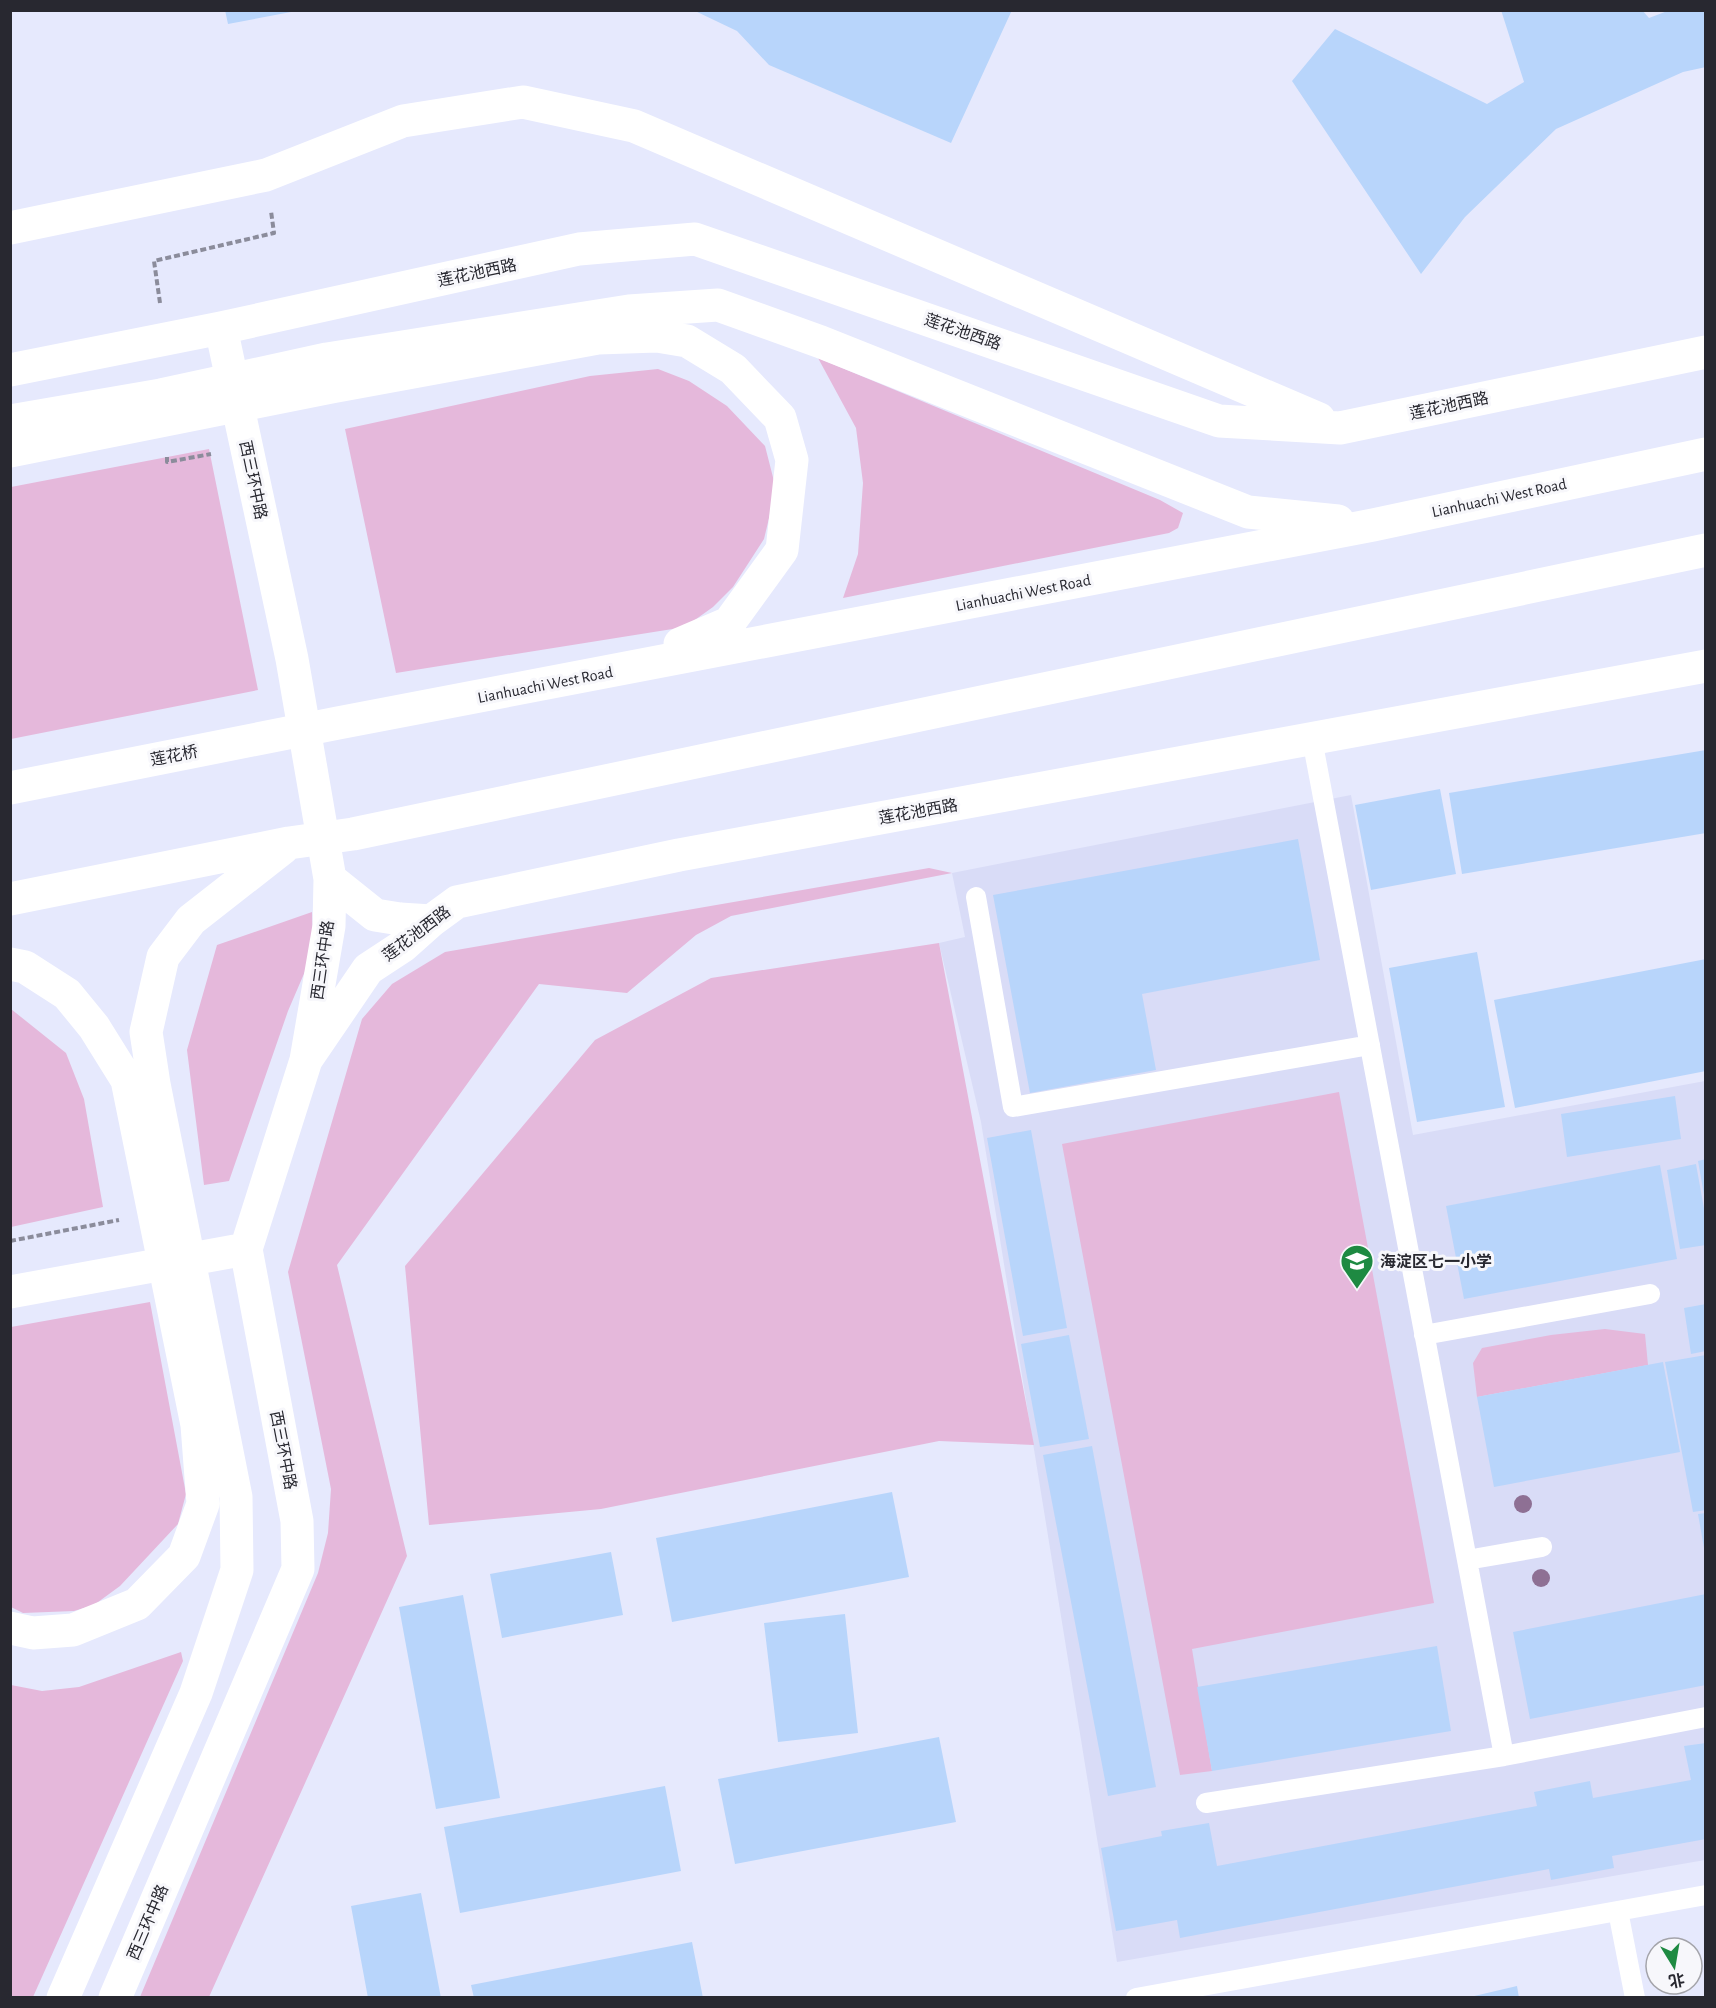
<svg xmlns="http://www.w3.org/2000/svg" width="1716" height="2008" viewBox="0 0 1716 2008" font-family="'Alegreya Sans','Noto Sans SC',sans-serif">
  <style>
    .built { fill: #d9dcf7 }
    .green { fill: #e5b8db }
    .building { fill: #b8d5fb }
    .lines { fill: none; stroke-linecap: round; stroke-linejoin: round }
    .path { stroke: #8b8c9b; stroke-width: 4; stroke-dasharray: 6 3; stroke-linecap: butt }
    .service { stroke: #fff; stroke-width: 20 }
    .tertiary { stroke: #fff; stroke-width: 33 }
    .trunk { stroke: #fff; stroke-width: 33 }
    .tree { fill: #8e7094 }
    .labels { text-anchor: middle; stroke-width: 6; stroke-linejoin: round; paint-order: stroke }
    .street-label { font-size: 16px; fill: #282830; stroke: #f7f7fb }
    .poi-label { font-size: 16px; font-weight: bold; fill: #282830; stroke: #f7f7fb; text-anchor: start }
  </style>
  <rect width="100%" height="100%" fill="#e6e9fd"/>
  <path class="built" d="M1351 795 1413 1135 1705 1081V1860L1117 1962 981 1122 939 943 965 937 952 873Z"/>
  <path class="green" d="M818 358 1160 500 1183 513 1178 528 1169 533 843 598 858 554 863 483 856 428Z
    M658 369 689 381 727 406 765 446 776 489 764 539 733 587 713 607 685 627 396 673 345 429 590 376Z
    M209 449 258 690 11 739V487Z
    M929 868 952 873 731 916 696 935 627 993 539 984 337 1265 407 1556 209 1997H140L318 1573 328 1533 331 1489 288 1272 362 1019 392 984 445 952Z
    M312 912 313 942 306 969 288 1011 229 1181 204 1185 187 1050 217 945Z
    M939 943 1034 1445 939 1441 601 1509 429 1525 405 1266 595 1040 711 978Z
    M11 1009 66 1053 84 1099 103 1207 11 1227Z
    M1339 1092 1434 1603 1192 1649 1212 1771 1180 1775 1062 1144Z
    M150 1302 186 1494 178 1524 120 1586 94 1605 74 1611 23 1613 11 1607V1327Z
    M1605 1329 1645 1334 1648 1365 1477 1397 1473 1363 1482 1348 1551 1335Z
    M181 1652 183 1661 33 1997H11V1685L42 1691 79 1687Z"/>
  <path class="building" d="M225 10H291V12L228 24Z
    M693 10H1012L951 143 769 65 737 31Z
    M1501 10H1642L1649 18 1670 10H1706V67L1683 72 1556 129 1465 217 1421 274 1292 81 1335 29 1487 104 1524 82Z
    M1706 750V833L1462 874 1449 793Z
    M1440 789 1456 874 1371 890 1355 805Z
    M1298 839 1320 960 1142 994 1156 1070 1030 1093 993 895Z
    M1477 952 1505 1107 1417 1122 1389 968Z
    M1706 959V1071L1515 1108 1494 1000Z
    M1675 1096 1681 1139 1567 1157 1561 1114Z
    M1031 1130 1067 1328 1023 1336 987 1138Z
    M1706 1159V1195H1704L1698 1161Z
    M1696 1164 1706 1220V1245L1680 1249 1667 1170Z
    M1660 1165 1677 1259 1464 1299 1446 1206Z
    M1706 1304V1351L1691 1354 1684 1308Z
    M1069 1335 1089 1439 1040 1447 1021 1344Z
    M1706 1355V1510L1693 1512 1665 1362Z
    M1663 1362 1680 1452 1494 1487 1477 1397Z
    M1092 1446 1156 1787 1108 1796 1043 1455Z
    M892 1492 909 1577 672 1622 656 1538Z
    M1706 1513V1548H1704L1698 1514Z
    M611 1552 623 1615 502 1638 490 1574Z
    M1706 1594V1685L1530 1719 1513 1632Z
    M463 1595 500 1798 436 1809 399 1607Z
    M845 1614 858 1733 778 1742 764 1623Z
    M1437 1646 1451 1731 1212 1771 1197 1687Z
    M939 1737 956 1822 735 1864 718 1779Z
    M1706 1743V1839L1612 1856 1614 1868 1551 1880 1549 1869 1180 1938 1177 1920 1116 1931 1101 1848 1162 1836 1161 1831 1209 1823 1217 1866 1537 1806 1534 1792 1590 1781 1593 1798 1691 1780 1684 1746Z
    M665 1786 681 1871 460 1913 444 1827Z
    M421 1893 441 1998H368L351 1906Z
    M692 1942 703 1998H474L471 1985Z
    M1517 1986 1519 1998H1470V1997Z"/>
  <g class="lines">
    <path class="path" d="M160 303 154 261 274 233 271 211
      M167 457V462L211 454
      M10 1241 119 1220"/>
    <path class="service" d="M1312 739 1504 1756
      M976 897 1013 1107 1370 1045
      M1424 1335 1650 1294
      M1467 1560 1542 1547
      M1206 1803 1504 1756 1706 1717
      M1618 1911 1635 1998
      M1136 1998 1706 1895"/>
    <path class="tertiary" d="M10 228 266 175 403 121 523 102 634 126 1319 419
      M221 328 292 659 330 879
      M10 370 221 328 579 249 695 239 1219 421 1340 428 1706 352
      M306 1060 368 969 403 946 431 921 457 902 679 855 1706 666
      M10 1292 246 1249
      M115 1998 298 1569 297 1521 246 1249 306 1060 329 926 330 879 375 915 400 919 431 921"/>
    <path class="trunk" d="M10 421 161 395 327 359 629 311 718 305 821 342 1248 512 1338 521
      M10 451 331 387 598 338 657 336 687 341 733 369 780 418 792 460 782 550 729 623 680 644
      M10 788 338 723 1373 525 1706 454
      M10 899 289 843 353 834 1706 550
      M10 964 25 967 67 994 94 1027 127 1080 197 1425 203 1504 184 1556 137 1604 73 1630 33 1633 10 1628
      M63 1998 196 1693 237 1570 236 1497 154 1084 146 1032 163 957 191 920 283 848"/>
  </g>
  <g class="tree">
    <circle cx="1523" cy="1504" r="9"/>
    <circle cx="1541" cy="1578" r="9"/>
  </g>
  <defs>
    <g id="school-pin" transform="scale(1.725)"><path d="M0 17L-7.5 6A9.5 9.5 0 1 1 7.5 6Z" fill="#1e8a42" stroke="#f7f7fb"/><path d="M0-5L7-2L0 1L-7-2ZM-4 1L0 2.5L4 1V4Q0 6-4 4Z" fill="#fff"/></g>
  </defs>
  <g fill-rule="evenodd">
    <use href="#school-pin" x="1357" y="1261"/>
  </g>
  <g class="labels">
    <g class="street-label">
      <text transform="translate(477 272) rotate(-12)" y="6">莲花池西路</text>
      <text transform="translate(963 331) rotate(19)" y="6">莲花池西路</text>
      <text transform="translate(1449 405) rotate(-12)" y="6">莲花池西路</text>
      <text transform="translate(254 480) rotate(78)" y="6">西三环中路</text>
      <text transform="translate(1499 497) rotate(-12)" y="6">Lianhuachi West Road</text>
      <text transform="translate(1023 592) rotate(-11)" y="6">Lianhuachi West Road</text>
      <text transform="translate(545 684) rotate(-11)" y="6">Lianhuachi West Road</text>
      <text transform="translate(174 755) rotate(-11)" y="6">莲花桥</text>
      <text transform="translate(918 811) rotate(-10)" y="6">莲花池西路</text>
      <text transform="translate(416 933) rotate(-37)" y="6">莲花池西路</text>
      <text transform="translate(322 960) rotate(-82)" y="6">西三环中路</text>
      <text transform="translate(284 1450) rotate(79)" y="6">西三环中路</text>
      <text transform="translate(147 1922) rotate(-67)" y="6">西三环中路</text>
    </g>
    <g class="poi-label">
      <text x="1380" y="1267">海淀区七一小学</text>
    </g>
  </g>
  <rect width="1716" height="2008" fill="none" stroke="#282830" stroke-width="24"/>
  <g transform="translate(1674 1966) rotate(169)"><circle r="28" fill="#f7f7fb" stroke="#a4a4aa" stroke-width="1.5"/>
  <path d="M0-4.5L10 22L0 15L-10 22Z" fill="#1e8a42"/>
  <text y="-9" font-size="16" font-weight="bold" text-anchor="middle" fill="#282830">北</text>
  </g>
</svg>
